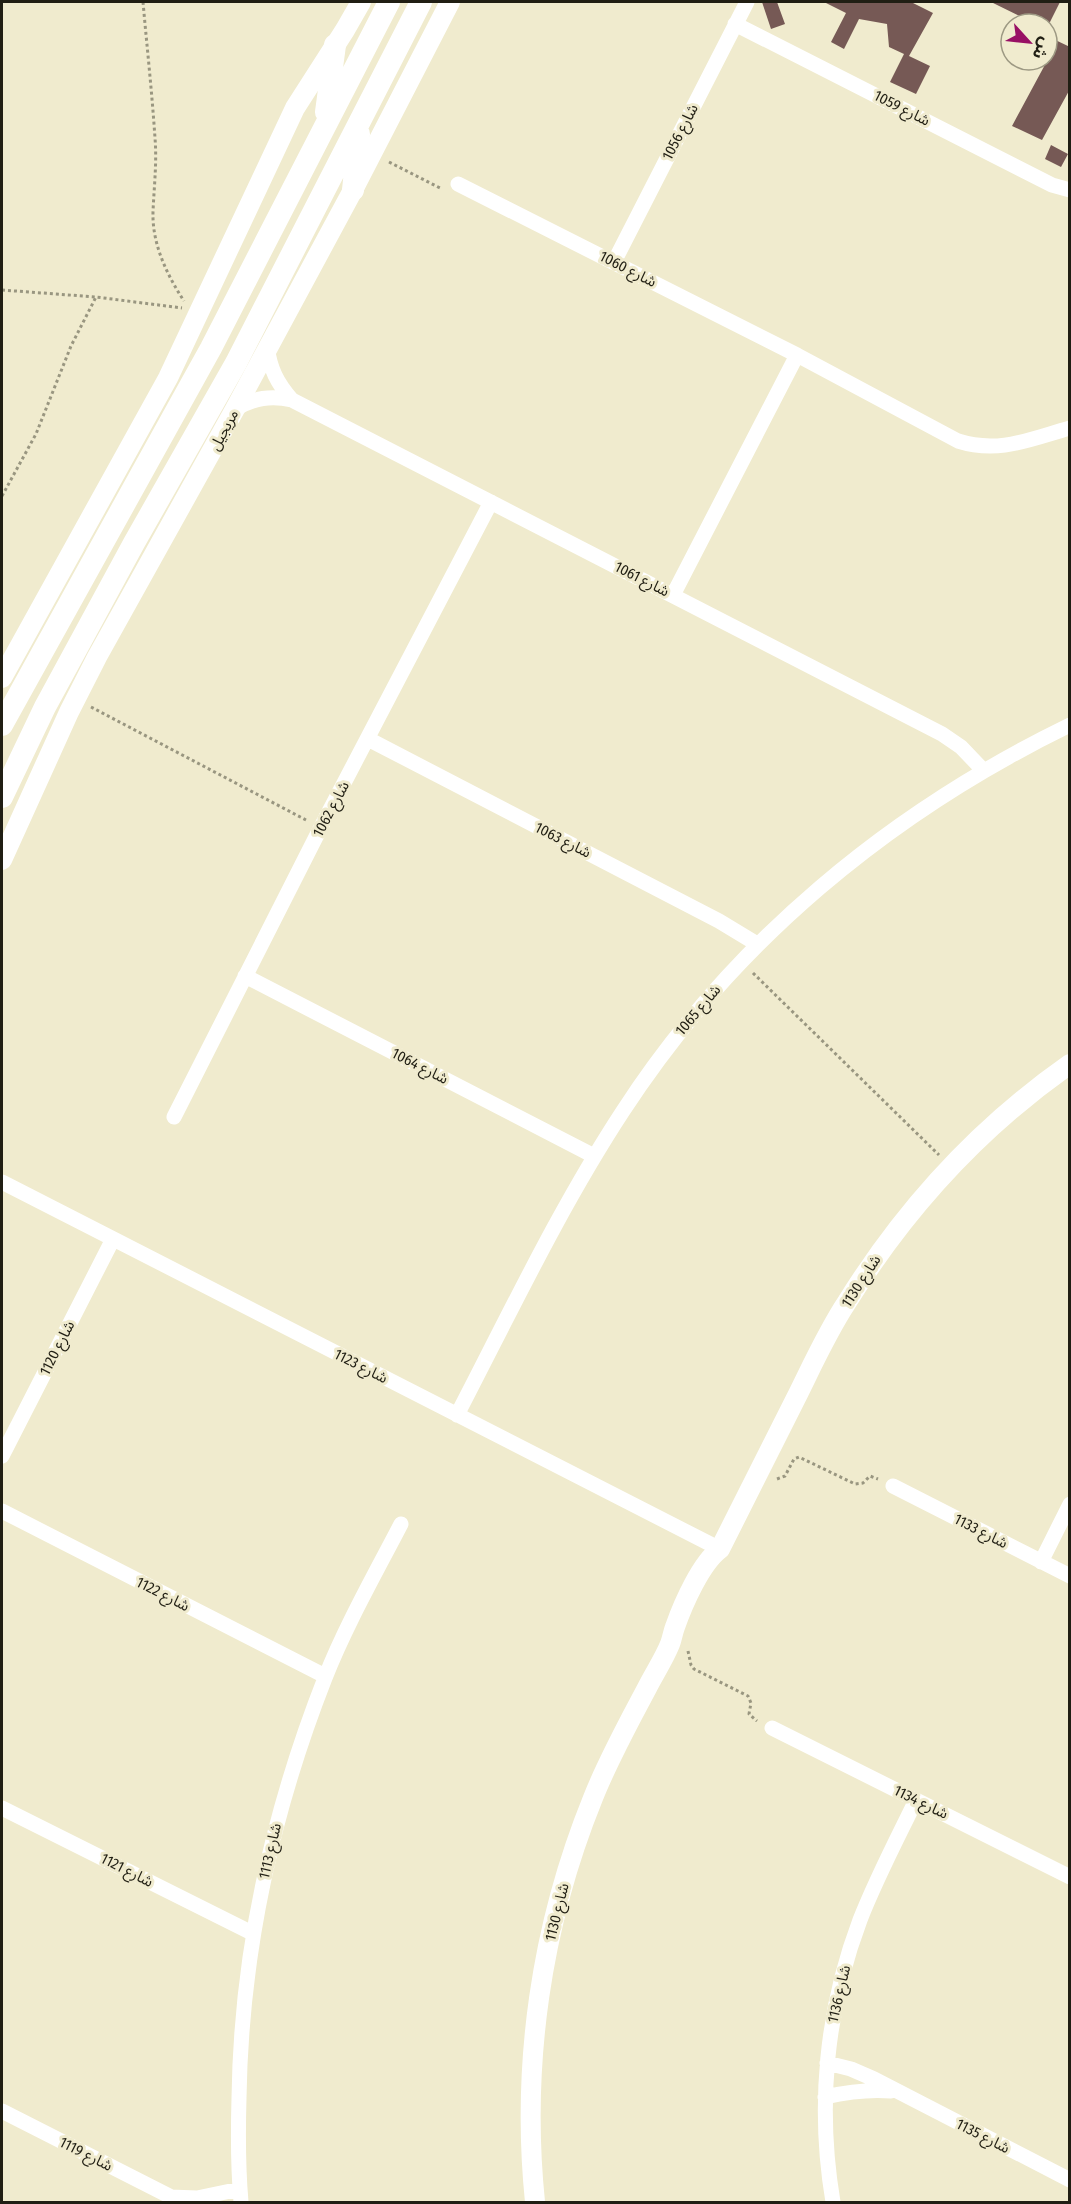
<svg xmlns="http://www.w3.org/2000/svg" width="1071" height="2204" viewBox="0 0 1071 2204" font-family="'Fira Sans Condensed','Noto Sans Arabic',sans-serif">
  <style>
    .building { fill: #765955 }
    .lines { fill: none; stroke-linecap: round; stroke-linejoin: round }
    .path { stroke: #999680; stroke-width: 3; stroke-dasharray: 3 3; stroke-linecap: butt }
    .minor { stroke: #fff; stroke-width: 15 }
    .tertiary { stroke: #fff; stroke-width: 20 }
    .secondary { stroke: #fff; stroke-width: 22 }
    .labels { text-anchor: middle; stroke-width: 6; stroke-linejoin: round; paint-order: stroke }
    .street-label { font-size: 15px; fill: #201e13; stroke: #f0ebce }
  </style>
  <rect width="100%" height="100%" fill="#f0ebce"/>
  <path class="building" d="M762 2H777L785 24 771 29Z
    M824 2H911L933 13 909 56 930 66 916 94 890 82 904 54 889 47 887 24 859 19 844 49 831 42 846 13Z
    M991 2H1060L1049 24H1036Z
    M1047 36 1070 47V89L1042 140 1012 126 1047 61Z
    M1051 145 1068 154 1061 167 1045 159Z"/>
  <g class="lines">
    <path class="path" d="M143 2C147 47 152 93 155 138 157 163 154 187 153 212 152 244 167 275 184 301
      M389 162 442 189
      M2 290 96 297
      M2 496 36 434 71 346 96 297 182 308
      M91 707 306 820
      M753 973 939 1155
      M777 1479 785 1476 794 1459 799 1457 855 1484 863 1483 870 1476 878 1479
      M688 1651 691 1665 694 1669 748 1696 751 1703 749 1714 757 1721"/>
    <path class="minor" d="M735 24 1052 185 1070 190
      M458 184 797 355 958 441C999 454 1030 439 1070 428
      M614 262 747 2
      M267 346C270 369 277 383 292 400
      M235 409C254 398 271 395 292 400L942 734 961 747 983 770
      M673 595 797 355
      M368 739 719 921 757 944
      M245 976 594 1156
      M174 1117 321 827 491 502
      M2 1182 720 1549
      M457 1415C510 1313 560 1207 623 1111 733 942 889 813 1070 725
      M2 1456 113 1239
      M893 1486 1070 1576
      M2 1511 325 1676
      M1041 1562 1070 1504
      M772 1728 1070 1877
      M2 1808 252 1933
      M827 2063 851 2069 874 2079 1070 2180
      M825 2097C847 2092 868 2089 891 2091
      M2 2111 181 2202
      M170 2197 197 2198 240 2189
      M241 2202C238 2168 238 2133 239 2098 241 1953 272 1813 325 1678 346 1625 375 1574 401 1524
      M833 2202C817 2107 826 2010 860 1920 876 1879 897 1839 916 1800"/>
    <path class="tertiary" d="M2 678 168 378 295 108 345 30 361 2
      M2 860 69 712 97 657 235 409 353 190 450 2
      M535 2202C521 2065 541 1926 593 1798 608 1760 628 1724 647 1688 654 1674 664 1659 670 1644 672 1639 673 1632 675 1627 683 1604 701 1563 720 1549 745 1499 770 1449 796 1398 812 1366 827 1332 847 1302 905 1209 980 1127 1070 1064"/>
    <path class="secondary" d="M326 112 335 45
      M353 190 359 134
      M2 725 211 348 389 2
      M2 797 45 707 134 543 236 363 421 2"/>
  </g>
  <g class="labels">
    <g class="street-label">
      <text transform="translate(902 108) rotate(27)" y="5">شارع 1059</text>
      <text transform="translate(680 132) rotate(-63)" y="5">شارع 1056</text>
      <text transform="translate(628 269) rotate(27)" y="5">شارع 1060</text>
      <text transform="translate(224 430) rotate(-62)" y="5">مريجيل</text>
      <text transform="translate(642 579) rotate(27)" y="5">شارع 1061</text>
      <text transform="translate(331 809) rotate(-62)" y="5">شارع 1062</text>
      <text transform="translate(563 840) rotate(27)" y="5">شارع 1063</text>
      <text transform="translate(698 1010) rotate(-50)" y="5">شارع 1065</text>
      <text transform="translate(420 1066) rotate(27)" y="5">شارع 1064</text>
      <text transform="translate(861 1281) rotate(-57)" y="5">شارع 1130</text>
      <text transform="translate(57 1348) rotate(-63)" y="5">شارع 1120</text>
      <text transform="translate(361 1366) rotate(27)" y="5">شارع 1123</text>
      <text transform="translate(981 1531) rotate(27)" y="5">شارع 1133</text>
      <text transform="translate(163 1594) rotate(27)" y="5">شارع 1122</text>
      <text transform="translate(921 1802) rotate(26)" y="5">شارع 1134</text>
      <text transform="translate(270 1851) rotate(-77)" y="5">شارع 1113</text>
      <text transform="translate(127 1870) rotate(27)" y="5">شارع 1121</text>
      <text transform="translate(557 1912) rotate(-76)" y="5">شارع 1130</text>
      <text transform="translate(839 1994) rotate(-77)" y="5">شارع 1136</text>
      <text transform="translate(983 2136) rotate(27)" y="5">شارع 1135</text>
      <text transform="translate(86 2154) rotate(27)" y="5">شارع 1119</text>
    </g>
  </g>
  <rect width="1071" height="2204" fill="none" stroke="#201e13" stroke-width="6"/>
  <g transform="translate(1029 42) rotate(117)"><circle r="28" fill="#f0ebce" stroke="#9d9983" stroke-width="1.5"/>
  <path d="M0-4.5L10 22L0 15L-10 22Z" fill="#981064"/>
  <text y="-9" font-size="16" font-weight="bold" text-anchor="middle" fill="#201e13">ش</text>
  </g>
</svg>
